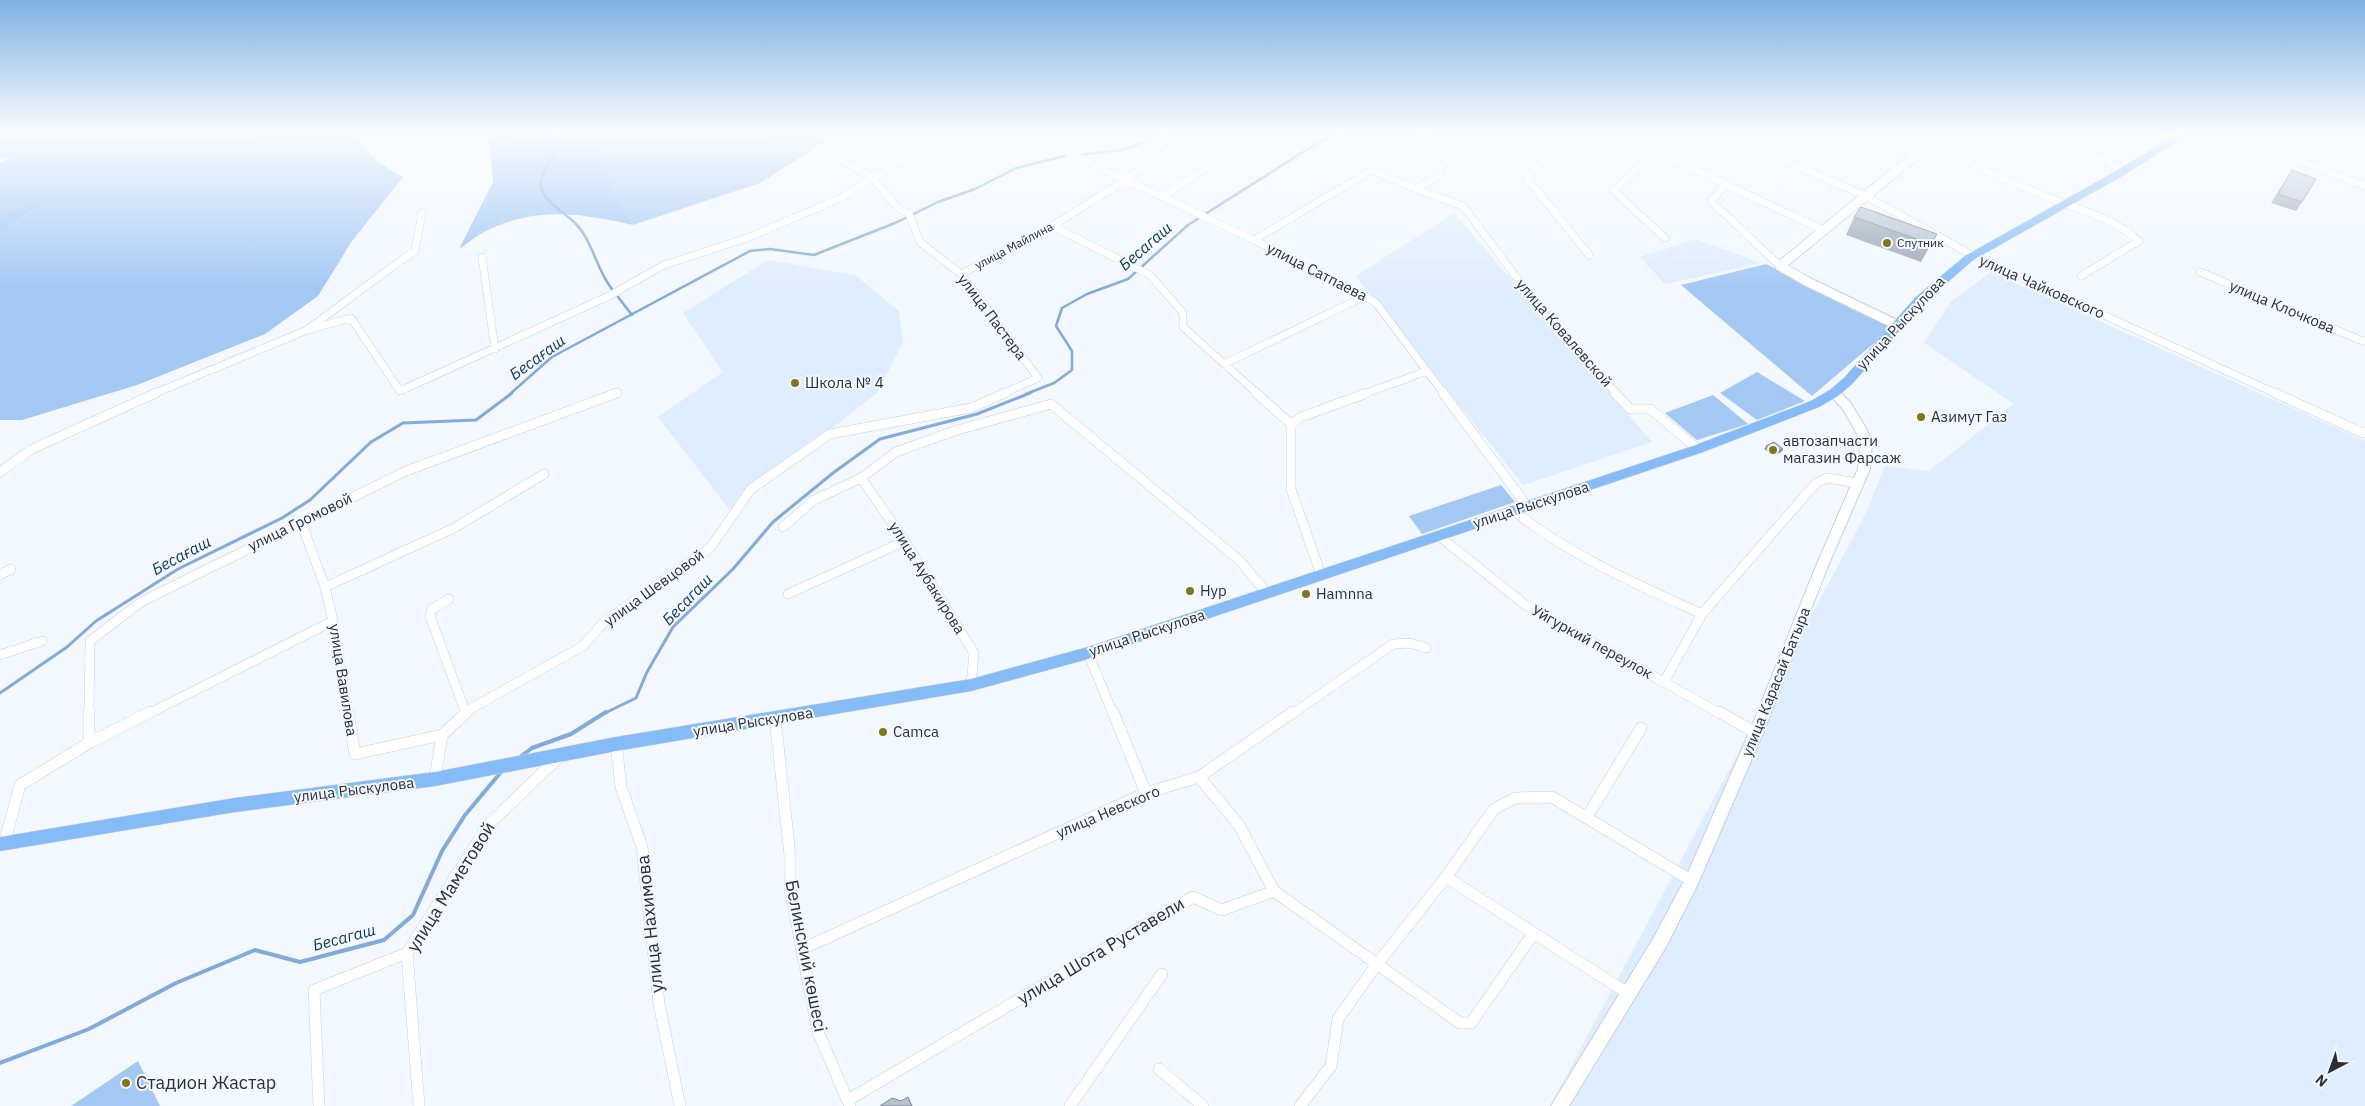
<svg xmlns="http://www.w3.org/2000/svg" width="2365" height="1106" viewBox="0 0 2365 1106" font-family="'IBM Plex Sans',sans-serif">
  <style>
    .built { fill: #deedff }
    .green { fill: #a4c8f4 }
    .forest { fill: #9bc4f5 }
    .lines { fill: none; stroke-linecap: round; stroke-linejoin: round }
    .stream-far2 { stroke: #82aada; stroke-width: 2.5 }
    .stream-far1 { stroke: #82aada; stroke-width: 3 }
    .stream { stroke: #82aada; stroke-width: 4 }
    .minor-far2-casing { stroke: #c4d1e1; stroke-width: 8 }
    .minor-far1-casing { stroke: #c4d1e1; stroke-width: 10 }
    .minor-casing { stroke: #c4d1e1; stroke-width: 12 }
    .tertiary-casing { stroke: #c4d1e1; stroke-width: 11 }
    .secondary-casing { stroke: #c4d1e1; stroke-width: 2 }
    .primary-casing { stroke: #d5d6d7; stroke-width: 1 }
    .minor-far2 { stroke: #fff; stroke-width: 7 }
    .minor-far1 { stroke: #fff; stroke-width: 9 }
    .minor { stroke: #fff; stroke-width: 11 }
    .tertiary { stroke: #fff; stroke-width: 9 }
    .secondary { fill: #fff; fill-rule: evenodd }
    .primary { fill: #85bcf7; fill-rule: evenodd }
    .wall { fill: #9ca7b5 }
    .shaded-wall { fill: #7f8893 }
    .building { fill: #b5c2d2; stroke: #7f8893 }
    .poi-dot { fill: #80771b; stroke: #f2f8fe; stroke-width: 2 }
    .labels { text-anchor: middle; stroke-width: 4; stroke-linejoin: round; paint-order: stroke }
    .far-poi-label { font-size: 12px; fill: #2b3036; stroke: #f2f8fe; text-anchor: start }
    .far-street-label { font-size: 12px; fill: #2b3036; stroke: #f2f8fe }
    .street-label { font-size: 15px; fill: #2b3036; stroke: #f2f8fe }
    .poi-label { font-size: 15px; fill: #2b3036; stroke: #f2f8fe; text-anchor: start }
    .water-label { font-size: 16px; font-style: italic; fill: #103a66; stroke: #f2f8fe }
    .near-street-label { font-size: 18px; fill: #2b3036; stroke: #f2f8fe }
    .near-poi-label { font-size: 18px; fill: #2b3036; stroke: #f2f8fe; text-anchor: start }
  </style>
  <rect width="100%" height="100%" fill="#f2f8fe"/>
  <path class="built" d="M1454 213 1652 442 1523 485 1356 276Z
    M1696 239 1761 263 1665 284 1640 257Z
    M768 260 855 275 899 311 903 342 877 393 729 509 658 417 723 372 683 313Z
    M1991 272 2365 441V1106H1550L1866 513 1885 466 1929 471 2014 404 1924 343 1951 302Z"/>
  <path class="green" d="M0 134H354L375 160 403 177 352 241 318 296 265 334 137 385 22 420H0V235L41 204 0 215V163L12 157 0 158Z
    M595 134H837L760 183 633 225 612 188Z
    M1766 264 1893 327 1812 396 1681 285Z
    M1757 372 1805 401 1757 420 1720 393Z
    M1713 395 1748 424 1697 440 1665 413Z
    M1501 485 1515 502 1422 534 1409 516Z
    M138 1061 160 1106H71Z"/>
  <path class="forest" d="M476 134H595L612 188 633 225C581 214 540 206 488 230 478 234 468 243 459 249L493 182 490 146Z
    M42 203 0 235V215Z"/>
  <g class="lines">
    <path class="stream-far2" d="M558 134 561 143C556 152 543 171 541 181 538 198 564 212 574 222 593 240 596 270 612 289
      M1412 134 1423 137 1430 134
      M1078 155 1123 150 1165 134
      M618 297 632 315
      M510 394 552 357 750 251 770 249 814 255 895 223 938 202 975 189 1016 168 1069 155
      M1026 394 1054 383 1072 370V351L1056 326 1062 308 1087 294 1128 279 1188 225 1303 152 1329 137 1342 134"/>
    <path class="stream-far1" d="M0 693 67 647 96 621 178 569 282 518 310 500 371 442 403 423 476 420 512 393
      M603 714 636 698 647 672 673 627 733 569 773 522 833 473 880 439 977 414 1030 393"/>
    <path class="stream" d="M520 757 532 748 571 734 606 712
      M0 1063 89 1029 176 983 255 950 300 962 384 940 413 915 442 851 465 815 501 772"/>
    <g class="minor-far2-casing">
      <path id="minor-far2" d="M1028 134 1254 240 1365 296 1377 304 1444 394
        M1572 134 1527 178 1589 255
        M1611 134 1655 151 1823 230
        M1722 134 1866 196 1974 256 2277 394
        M1865 134 1916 153
        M2047 134 2125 170
        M2229 134 2365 186
        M1929 144C1966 162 2004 179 2042 195 2076 209 2111 216 2139 241L2081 276
        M1655 151 1614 191 1665 238
        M838 158 873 178 898 208 909 214 920 242 961 274 1038 378 1002 394
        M1726 184 1711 201 1780 266
        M1416 189 1463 206 1541 310 1617 394
        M1162 197 1256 134
        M1052 226 1150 275 1183 313V327L1258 394
        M1254 240 1372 170 1416 189 1438 176 1441 165 1475 134
        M482 257 495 349
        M2200 272 2365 342
        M961 274 1052 226 1126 180 1190 134
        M309 328C345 303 379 275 415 251L422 213
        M1224 364 1365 296
        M153 394 307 330 351 318 400 391 609 296 664 265 747 238 843 197 941 134
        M614 394 617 393
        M1364 394 1427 371"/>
    </g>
    <g class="minor-far1-casing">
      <path id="minor-far1" d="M1256 393 1291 424V489L1321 575
        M1443 393 1527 506
        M1615 393 1630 409H1650L1698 449
        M2275 393 2365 434
        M1291 424 1301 417 1367 393
        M0 472 32 449 156 393
        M861 478 905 541 974 653 971 685
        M1514 511C1571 556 1636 584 1702 614
        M301 522 325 587 333 621 348 714
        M783 527 814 500 861 478 896 452 954 431 1051 404 1239 560 1267 593
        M1439 536 1524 604 1721 714
        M0 575 11 569
        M325 587 454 528 544 474
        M788 594 905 541
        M449 599 432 609 430 616 466 714
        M1088 653 1113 714
        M0 655 42 641
        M1664 682 1702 614 1816 483 1827 478 1858 483
        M89 714 90 641 141 602 406 471 617 393
        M148 714 333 621
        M466 714 472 708 583 646 604 622 710 548 751 489 830 434 971 408 1005 393
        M1292 714 1393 644 1410 643 1426 648"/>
    </g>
    <g class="minor-casing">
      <path id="minor" d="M348 712 355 754 442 735
        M1113 712 1146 793
        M1719 712 1756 733
        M775 718 790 855V889L818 1032 850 1106
        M89 743V712
        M616 744 621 787 642 847 659 1004 680 1106
        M435 779 442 735 467 712
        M1587 817 1641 728
        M4 844 20 785 89 743 150 712
        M1446 877 1629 994
        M1274 891 1460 1023H1471L1533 934
        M802 949 1146 793 1199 777 1293 712
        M1159 1069 1203 1106
        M848 1100 1193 897 1222 910 1274 891 1239 825 1199 777
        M319 1106 314 990 407 953
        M419 1106 407 953 489 824 560 756
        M1070 1106 1162 974
        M1300 1106 1331 1066 1338 1019 1377 964 1446 877 1494 809 1515 798 1552 797 1692 881"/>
    </g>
    <g class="tertiary-casing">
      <path id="tertiary" d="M1897 325 1808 282 1780 266 1929 144 1938 134"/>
    </g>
    <g class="secondary-casing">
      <path id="secondary" d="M1834 389 1838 390 1850 402 1867 430 1872 443 1870 469 1828 566 1763 733 1697 886 1666 947 1569 1106H1551L1654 937 1686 877 1749 733 1816 566 1858 469 1860 443 1855 430 1842 408 1828 393Z"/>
    </g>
    <g class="primary-casing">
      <path id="primary" d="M2177 134H2189L2124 175 1973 260 1924 303 1852 384 1838 396 1819 407 1703 452 1088 659 971 691 616 751 435 786 235 812 0 851V837L235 798 435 772 616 737 971 679 1088 647 1693 446 1811 401 1830 390 1844 378 1916 297 1965 256 2116 171Z"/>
    </g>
    <use href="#minor-far2" class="minor-far2"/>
    <use href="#minor-far1" class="minor-far1"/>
    <use href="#minor" class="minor"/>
    <use href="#tertiary" class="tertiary"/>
    <use href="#secondary" class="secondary"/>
    <use href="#primary" class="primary"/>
  </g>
  <path class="wall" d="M2292 170 2302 202 2296 211 2271 203 2286 179Z
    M1854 217 1937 234 1921 262 1846 235Z
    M1766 446 1783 449 1781 452 1773 456 1764 449Z"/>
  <path class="shaded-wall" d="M1783 449 1781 452 1773 456 1774 453Z"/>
  <path class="building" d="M2292 170 2316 179 2302 202 2278 194Z
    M1861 207 1937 234 1931 244 1854 217Z
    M1774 442 1783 449 1774 453 1766 446Z
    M908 1097 912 1106H880L892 1098 901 1101Z"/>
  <linearGradient id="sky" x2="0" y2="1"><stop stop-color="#7fb0e2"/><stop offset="0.46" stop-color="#f9fcff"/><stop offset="1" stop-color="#f9fcff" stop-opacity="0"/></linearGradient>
  <rect width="2365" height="289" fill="url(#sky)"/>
  <g class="poi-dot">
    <circle cx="1887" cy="243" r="5"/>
    <circle cx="795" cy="383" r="5"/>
    <circle cx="1921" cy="417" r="5"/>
    <circle cx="1773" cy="450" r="5"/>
    <circle cx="1190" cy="591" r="5"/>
    <circle cx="1306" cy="594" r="5"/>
    <circle cx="883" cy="732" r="5"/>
    <circle cx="126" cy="1083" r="5"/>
  </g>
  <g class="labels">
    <g class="far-poi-label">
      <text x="1897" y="247">Спутник</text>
    </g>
    <g class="far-street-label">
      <text transform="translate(1014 246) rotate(-28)" y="4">улица Майлина</text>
    </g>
    <g class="street-label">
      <text transform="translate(1317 272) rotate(27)" y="5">улица Сатпаева</text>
      <text transform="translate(2042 287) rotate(24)" y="5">улица Чайковского</text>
      <text transform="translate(2282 307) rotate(23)" y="5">улица Клочкова</text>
      <text transform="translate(992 317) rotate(53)" y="5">улица Пастера</text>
      <text transform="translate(1901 323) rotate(-47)" y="5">улица Рыскулова</text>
      <text transform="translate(1564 333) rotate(49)" y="5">улица Ковалевской</text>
      <text transform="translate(1531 505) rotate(-18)" y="5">улица Рыскулова</text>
      <text transform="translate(300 522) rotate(-26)" y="5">улица Громовой</text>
      <text transform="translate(927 578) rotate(58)" y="5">улица Аубакирова</text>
      <text transform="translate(654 588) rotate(-36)" y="5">улица Шевцовой</text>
      <text transform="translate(1147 633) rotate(-18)" y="5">улица Рыскулова</text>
      <text transform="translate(1592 642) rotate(29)" y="5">Уйгуркий переулок</text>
      <text transform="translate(343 680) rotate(81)" y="5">улица Вавилова</text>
      <text transform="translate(1776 682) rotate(-68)" y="5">улица Карасай Батыра</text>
      <text transform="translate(753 722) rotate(-9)" y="5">улица Рыскулова</text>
      <text transform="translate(354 790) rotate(-7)" y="5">улица Рыскулова</text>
      <text transform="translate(1108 812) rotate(-23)" y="5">улица Невского</text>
    </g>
    <g class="poi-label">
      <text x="805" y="388">Школа № 4</text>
      <text x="1931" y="422">Азимут Газ</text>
      <text x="1783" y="446">автозапчасти<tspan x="1783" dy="17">магазин Фарсаж</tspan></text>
      <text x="1200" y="596">Hyp</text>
      <text x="1316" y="599">Hamnna</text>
      <text x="893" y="737">Camca</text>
    </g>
    <g class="water-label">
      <text transform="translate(1145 246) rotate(-41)" y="6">Бесагаш</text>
      <text transform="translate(537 357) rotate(-36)" y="6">Бесағаш</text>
      <text transform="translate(181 555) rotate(-28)" y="6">Бесағаш</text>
      <text transform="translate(687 599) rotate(-46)" y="6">Бесагаш</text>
      <text transform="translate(344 937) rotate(-15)" y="6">Бесагаш</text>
    </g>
    <g class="near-street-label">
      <text transform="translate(451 887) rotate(-58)" y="6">улица Маметовой</text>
      <text transform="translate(650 924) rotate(-96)" y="6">улица Нахимова</text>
      <text transform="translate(1101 951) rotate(-31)" y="6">улица Шота Руставели</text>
      <text transform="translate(806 956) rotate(79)" y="6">Белинский көшесi</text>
    </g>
    <g class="near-poi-label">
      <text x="136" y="1089">Стадион Жастар</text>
    </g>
  </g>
  <g transform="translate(2330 1071) rotate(221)" stroke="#f2f8fe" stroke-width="4" paint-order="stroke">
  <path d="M0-4L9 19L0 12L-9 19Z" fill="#2b3036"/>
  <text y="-8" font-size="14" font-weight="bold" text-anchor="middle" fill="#2b3036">N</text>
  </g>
</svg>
